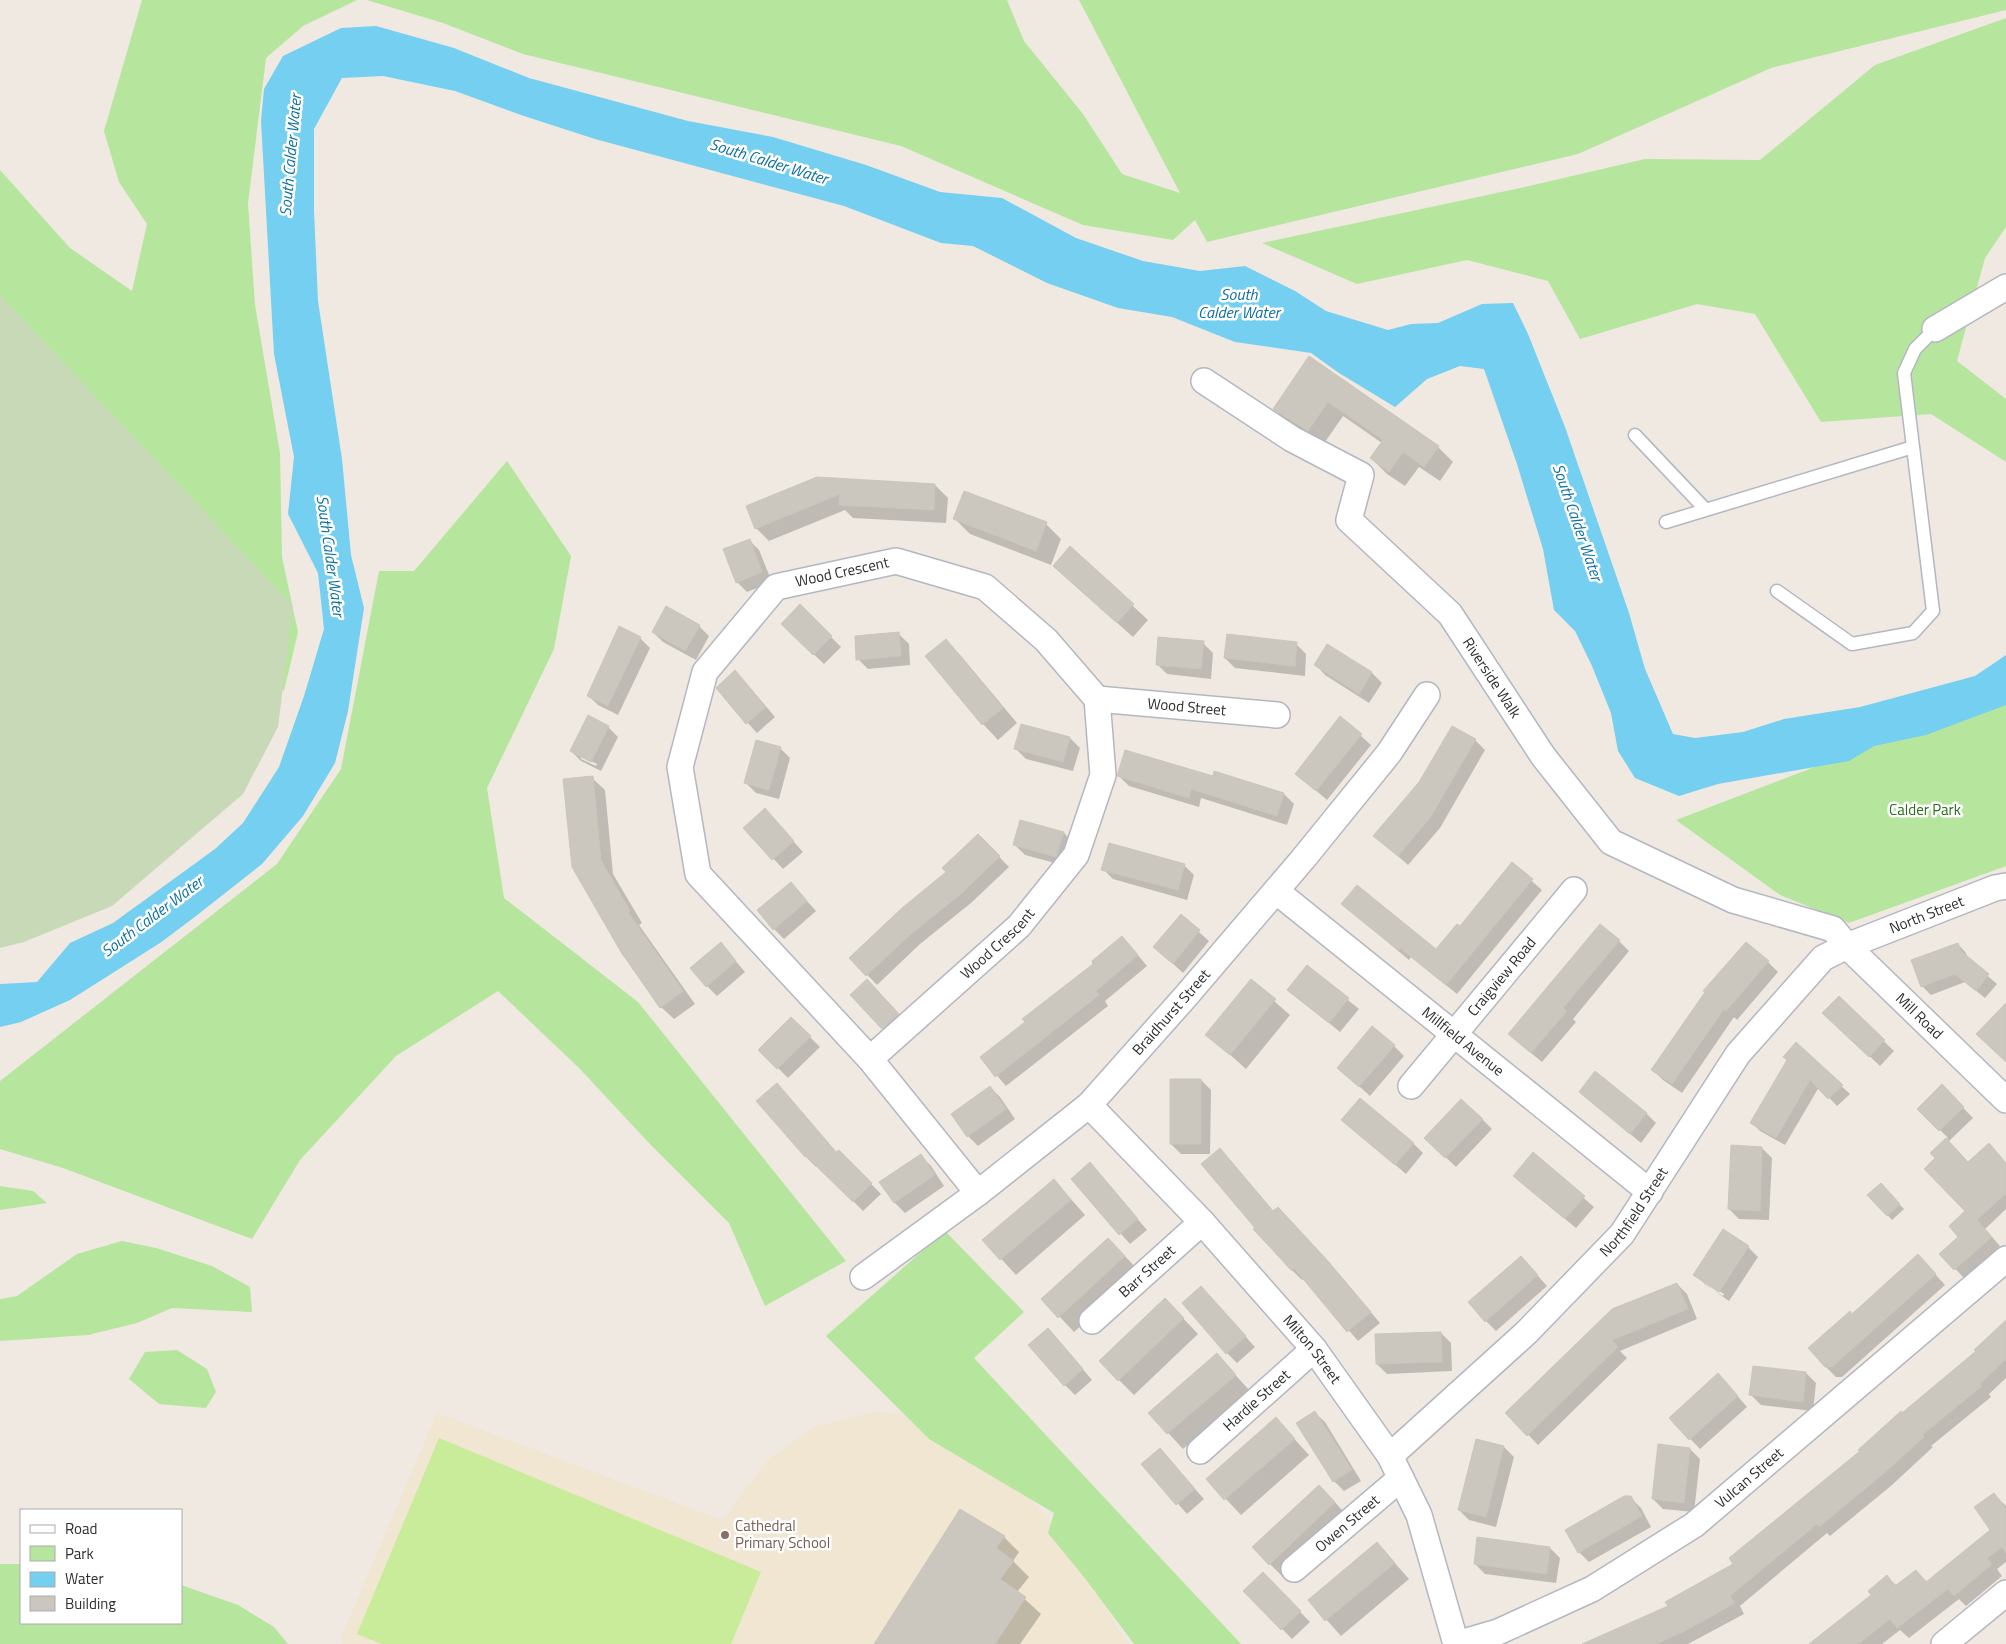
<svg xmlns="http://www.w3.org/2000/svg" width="2006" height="1644" viewBox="0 0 2006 1644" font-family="'Titillium Web',sans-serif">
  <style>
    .education { fill: #f0e6d1 }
    .green { fill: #b6e59e }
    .cemetery { fill: #c8d9b8 }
    .pitch { fill: #c9ec9a }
    .water { fill: #75cff0 }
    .shadow { fill: #0003; fill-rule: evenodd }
    .building { fill: #cbc7bf; stroke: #cbc5ba }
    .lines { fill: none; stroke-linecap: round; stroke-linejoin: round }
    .service-casing { stroke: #b4b7c1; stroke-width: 15 }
    .minor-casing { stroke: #b4b7c1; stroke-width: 28 }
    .service { stroke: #fff; stroke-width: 12 }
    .minor { stroke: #fff; stroke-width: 25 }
    .education-dot { fill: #8d6e63; stroke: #fff; stroke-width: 2 }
    .labels { text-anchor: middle; stroke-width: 5; stroke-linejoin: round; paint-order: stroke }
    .street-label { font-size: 15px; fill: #2e2e2e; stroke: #fff }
    .park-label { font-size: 15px; fill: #2c6e1b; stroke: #fff }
    .education-label { font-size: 15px; fill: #785e54; stroke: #fff; text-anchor: start }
    .water-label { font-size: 16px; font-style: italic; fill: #0d6fa3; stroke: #fff }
  </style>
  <rect width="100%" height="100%" fill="#efe9e1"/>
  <path class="education" d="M873 1412 948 1415 1078 1549 1116 1626 1129 1644H343L340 1640 437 1413 722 1520 768 1460 814 1427Z"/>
  <path class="green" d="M142 0H357L303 26 266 58 248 203 255 305 280 453 282 557 298 632 284 691 143 510 0 467V170L70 248 132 291 147 224 119 182 104 131Z
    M367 0H1007L1024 41 1083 114 1122 174 1180 193 1079 0H2006V10L1771 68 1578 154 1207 242 1195 220 1173 240 1083 225 901 146 523 54 443 23Z
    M2006 18V227L1985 258 1957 361 2006 399V462L1931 414 1821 422 1755 314 1697 304 1580 339 1548 281 1467 260 1357 284 1262 243 1525 187 1645 159 1760 160 1875 65Z
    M507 461 571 556 554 649 487 788 504 898 638 1002 846 1261 765 1306 729 1223 649 1143 579 1068 498 991 396 1056 300 1160 252 1239 63 1168 0 1149V1081L277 864 341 769 379 571H414Z
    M2006 694V866L1849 923 1780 895 1676 820Z
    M0 1186 33 1191 47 1203 0 1210Z
    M945 1231 1024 1312 974 1358 1241 1644H1134L1084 1577 1048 1533 1054 1513 929 1439 826 1336Z
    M122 1241 156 1248 212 1266 250 1287 252 1312 172 1308 137 1323 88 1335 0 1341V1299L17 1296 77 1254Z
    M177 1350 207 1369 216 1392 206 1408 159 1404 129 1379 145 1352Z
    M0 1564H21V1623H181V1585L238 1605 274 1627 288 1644H0Z"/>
  <path class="cemetery" d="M0 295 293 606 278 727 243 794 112 906 24 942 0 948Z"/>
  <path class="pitch" d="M439 1438 761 1572 731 1644H382L357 1634Z"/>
  <path class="water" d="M376 26 454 48 529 78 688 121 773 137 866 165 940 192 1002 198 1076 238 1143 261 1200 271 1245 266 1295 291 1326 311 1388 330 1411 324 1438 323 1482 304 1513 303 1528 334 1565 427 1629 613 1645 669 1673 734 1695 738 1743 732 1784 719 1860 707 1975 676 2006 655V705L1926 735 1874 746 1849 761 1718 784 1679 796 1635 778 1618 751 1611 713 1592 666 1575 631 1554 610 1543 549 1517 464 1484 369 1460 366 1427 379 1395 407 1339 373 1311 353 1235 342 1172 317 1118 308 1047 283 973 246 941 243 844 206 595 139 521 115 455 91 383 76 342 78 314 129V211L318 301 342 459 351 555 364 608 348 711 335 763 303 816 262 864 196 916 160 943 70 1000 21 1022 0 1027V984L37 982 70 943 113 923 215 849 243 823 279 767 304 696 324 629 318 573 288 514 294 457 274 354 261 121 264 89 283 56 341 28Z"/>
  <path class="shadow" d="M1309 358 1438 447 1453 462 1440 481 1419 467 1405 486 1387 474 1371 458 1382 443 1343 416 1323 445 1289 424 1274 409Z
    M817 478 935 485 948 498 946 523 853 518 845 510 769 541 756 528Z
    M955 519 1046 524 1061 539 1051 565 970 534Z
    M749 540 759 550 772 582 747 592 737 582Z
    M1070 548 1148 620 1133 637 1070 581Z
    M800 606 841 647 824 664 782 624Z
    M699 626 709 636 696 660 663 642 653 632Z
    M899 634 909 644 910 665 868 669 858 659Z
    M640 638 650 648 618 715 598 705 588 695Z
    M946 640 961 656 1017 723 998 740 983 724 926 656Z
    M1203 643 1213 653 1211 679 1167 674 1157 664Z
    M1296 644 1306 654 1305 676 1235 668 1225 658Z
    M1328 645 1372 673 1382 683 1369 703 1325 675 1316 665Z
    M745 682 775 717 757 733 717 689Z
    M1341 718 1371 745 1327 800 1297 774Z
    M608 727 618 737 601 771 581 761 571 751ZM581 756 597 764 596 766 581 759Z
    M1070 738 1080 748 1073 771 1026 759 1016 749Z
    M1475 740 1485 750 1440 828 1408 865 1375 836Z
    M780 748 790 758 779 799 756 793 746 783Z
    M1119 776 1214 778 1284 794 1294 804 1287 825 1201 798 1199 807 1129 786Z
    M592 778 605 790 613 874 642 923 639 925 695 1004 674 1019 661 1007 573 866Z
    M774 820 803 852 783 869 745 828Z
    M1021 822 1064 833 1074 843 1066 866 1025 855 1015 845Z
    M978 835 1009 867 971 903 920 944 877 985 851 958 948 873Z
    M1512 864 1542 890 1457 994 1411 957 1409 960 1343 904 1436 950 1460 928Z
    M1184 865 1194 875 1187 900 1113 879 1103 869Z
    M791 883 816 911 784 939 774 929Z
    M1181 916 1209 941 1183 973 1155 947Z
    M1619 941 1629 951 1573 1019 1576 1022 1542 1062 1520 1044Z
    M721 944 745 972 717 996 707 986Z
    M1958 944 1966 953 1968 959 1997 984 1985 998 1965 982 1931 995 1922 986Z
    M1132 948 1147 966 1105 1001 1108 1006 1006 1086 981 1057Z
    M1768 962 1778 972 1737 1020 1734 1017 1682 1093 1663 1080 1653 1070Z
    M1307 967 1359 1009 1340 1032 1289 990Z
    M1251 981 1290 1015 1246 1069 1207 1034Z
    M877 991 908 1024 893 1038 883 1028Z
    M1839 998 1894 1051 1880 1066 1834 1023Z
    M791 1018 820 1047 788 1078 760 1050Z
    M1796 1044 1850 1094 1837 1106 1819 1087 1785 1145 1760 1131 1752 1123Z
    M1394 1046 1404 1056 1370 1096 1349 1077Z
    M1201 1080 1211 1090 1210 1154H1181L1171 1144Z
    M1942 1086 1973 1118 1948 1142 1969 1163H2006V1209L1985 1229 2000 1246 1964 1278 1941 1254 1960 1237 1966 1212 1937 1158 1932 1153 1948 1138 1919 1109Z
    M990 1087 1000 1097 1015 1119 978 1146 968 1136Z
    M1580 1092 1646 1113 1656 1123 1641 1143Z
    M787 1095 837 1153 839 1151 881 1194 863 1211 817 1165 816 1167 806 1157 758 1101Z
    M1482 1119 1492 1129 1456 1167 1436 1148Z
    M1343 1120 1413 1143 1423 1153 1406 1174Z
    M1762 1148 1772 1158 1769 1220 1739 1219 1729 1209Z
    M1220 1150 1274 1212 1337 1272 1380 1323 1358 1341 1304 1278 1302 1280 1292 1270 1257 1228Z
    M1533 1154 1594 1207 1576 1228 1525 1186Z
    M921 1156 931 1166 944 1186 905 1213 895 1203 881 1182Z
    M1099 1174 1147 1230 1130 1244 1072 1179Z
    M1054 1180 1085 1215 1016 1275 984 1240Z
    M1885 1189 1904 1209 1892 1220 1869 1195Z
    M1748 1247 1758 1257 1729 1301 1705 1284 1695 1274ZM1704 1281 1724 1294 1723 1296 1704 1284Z
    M1123 1254 1140 1272 1074 1332 1043 1299Z
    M1928 1266 1945 1285 1842 1377H1836L1826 1367 1853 1315Z
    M1530 1267 1547 1286 1496 1331 1486 1321Z
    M1677 1284 1687 1294 1697 1319 1620 1351 1627 1358 1538 1445 1507 1413Z
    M1201 1287 1255 1347 1237 1363 1227 1353Z
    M1180 1315 1198 1334 1134 1395 1119 1380Z
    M2006 1322V1378L1989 1394 1991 1397 1931 1446 1933 1447 1892 1485 1830 1536 1827 1533 1740 1606 1744 1614 1688 1644H1593L1670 1607 1735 1564 1902 1414 1978 1351Z
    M1441 1333 1451 1343 1452 1371 1387 1374 1377 1364Z
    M1058 1340 1092 1380 1075 1395 1065 1385Z
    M1217 1355 1250 1391 1183 1449 1150 1413Z
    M1806 1373 1816 1383 1813 1411 1761 1405 1751 1395Z
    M1728 1385 1747 1407 1700 1449 1670 1418Z
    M1315 1413 1325 1422 1361 1481 1344 1491 1334 1481 1298 1423Z
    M1276 1419 1309 1455 1241 1515 1207 1479Z
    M1504 1447 1514 1457 1496 1527 1469 1520 1459 1510Z
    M1690 1449 1700 1459 1694 1512 1663 1509 1653 1499Z
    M1160 1450 1204 1499 1187 1514 1143 1464Z
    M1994 1494 2006 1506V1562L1997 1569 2002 1576 1966 1606 1959 1599 1909 1638 1900 1630 1882 1644H1830L1887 1577 1897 1586 1916 1571 1927 1582 1991 1530Z
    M1631 1498 1641 1508 1651 1527 1589 1562 1579 1552Z
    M1334 1501 1349 1518 1285 1579 1270 1564Z
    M1004 1537 1019 1552 1013 1561 1029 1577 1017 1592 1041 1614 1020 1644H875Z
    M1377 1543 1409 1579 1341 1636 1309 1600Z
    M1550 1548 1560 1558 1556 1583 1485 1574 1475 1564Z
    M1263 1574 1310 1622 1292 1639 1245 1591Z"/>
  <path class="building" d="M1309 356 1439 446 1424 467 1403 452 1389 472 1370 458 1383 440 1328 402 1308 431 1273 409Z
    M817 477 935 484 934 510 839 505 840 494 755 529 746 506Z
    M964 491 1047 522 1036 551 953 519Z
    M750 539 762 572 736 583 723 549Z
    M1070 546 1134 604 1117 623 1053 566Z
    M800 604 832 636 813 655 781 624Z
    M666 606 700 625 685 651 652 632Z
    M619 626 641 637 608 706 587 696Z
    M899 632 901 656 856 660 855 636Z
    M1227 634 1297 642 1295 666 1224 658Z
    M1158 637 1204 641 1201 669 1156 665Z
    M946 639 1003 708 982 725 925 656Z
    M1327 644 1372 672 1359 694 1314 665Z
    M735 670 766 707 746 724 716 688Z
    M588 715 609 726 591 762 570 751Z
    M1340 716 1362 734 1316 791 1295 774Z
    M1021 724 1070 737 1063 762 1014 749Z
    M1452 726 1476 739 1430 818 1398 856 1373 836 1419 782Z
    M756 740 781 747 769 790 744 783Z
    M1125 750 1213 776 1214 771 1284 793 1277 816 1191 789 1189 798 1117 776Z
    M593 776 601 860 630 911 628 912 683 991 660 1008 621 952 572 867 563 779Z
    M765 808 794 841 772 860 743 828Z
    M1020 820 1064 832 1056 857 1013 845Z
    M978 834 1000 856 962 893 910 935 866 976 849 958 902 908 946 872 942 868Z
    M1109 843 1185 864 1178 890 1101 870Z
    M1512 862 1533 879 1446 985 1400 948 1399 951 1341 904 1357 885 1436 949 1457 924 1460 926Z
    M791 882 807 901 773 930 757 910Z
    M1181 914 1200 930 1173 964 1153 947Z
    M1600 924 1620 940 1563 1008 1567 1011 1531 1053 1508 1034Z
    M1122 936 1138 955 1096 991 1099 995 995 1077 980 1057 1025 1022 1022 1019 1093 964 1092 961Z
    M721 942 736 961 706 987 690 968Z
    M1746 942 1769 961 1726 1011 1724 1009 1672 1084 1651 1070 1705 992 1703 991Z
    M1958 943 1961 951 1989 974 1976 991 1955 974 1921 987 1911 960Z
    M1307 965 1349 998 1329 1023 1287 990Z
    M867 979 899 1014 882 1029 850 995Z
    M1251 979 1276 999 1230 1055 1205 1035Z
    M1839 996 1885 1040 1869 1057 1822 1013Z
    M2006 1003V1062L1976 1034Z
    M791 1017 811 1036 777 1069 758 1050Z
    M1372 1026 1395 1045 1359 1087 1337 1068Z
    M1796 1042 1843 1085 1828 1099 1810 1080 1776 1138 1750 1123 1787 1060 1783 1057Z
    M1595 1071 1647 1113 1630 1134 1579 1092Z
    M1170 1079H1201V1144H1170Z
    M777 1083 836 1152 839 1150 872 1183 853 1202 806 1156 805 1157 756 1101Z
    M1942 1084 1964 1107 1939 1131 1917 1109Z
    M990 1086 1006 1109 967 1137 951 1114Z
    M1360 1098 1414 1143 1395 1165 1341 1120Z
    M1461 1099 1483 1119 1445 1158 1424 1138Z
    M1946 1138 1968 1162 1989 1143 2006 1163V1193L1977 1220 1992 1237 1954 1270 1939 1254 1958 1237 1949 1226 1965 1211 1924 1169 1935 1158 1930 1153Z
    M1731 1145 1762 1147 1760 1211 1728 1209Z
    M1220 1148 1273 1211 1278 1207 1327 1260 1371 1312 1347 1332 1294 1268 1292 1271 1253 1229 1255 1228 1201 1164Z
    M1533 1152 1585 1196 1565 1219 1513 1176Z
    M921 1154 935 1175 894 1203 879 1182Z
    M1090 1162 1138 1219 1119 1235 1071 1179Z
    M1054 1179 1071 1200 1000 1260 982 1240Z
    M1881 1183 1900 1204 1887 1216 1867 1195Z
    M1723 1229 1749 1246 1719 1292 1693 1275Z
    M1108 1238 1125 1256 1058 1318 1041 1299Z
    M1918 1254 1936 1274 1832 1367H1825L1808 1348 1850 1311 1852 1314Z
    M1521 1256 1538 1275 1485 1322 1468 1302Z
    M1677 1283 1688 1309 1612 1340 1618 1347 1527 1436 1505 1413 1612 1309Z
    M1201 1286 1246 1336 1226 1354 1182 1303Z
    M1165 1298 1184 1318 1118 1381 1099 1361Z
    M2006 1320V1359L1980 1384 1982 1386 1922 1435 1924 1437 1882 1475 1819 1527 1817 1524 1730 1596 1735 1603 1687 1630 1656 1644H1582L1668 1606 1665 1602 1733 1564 1729 1558 1860 1451 1858 1450 1901 1411 1902 1413 1976 1351 1974 1350Z
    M1048 1328 1083 1369 1064 1386 1028 1345Z
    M1441 1332 1442 1362 1376 1364 1375 1334Z
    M1217 1353 1236 1375 1167 1434 1148 1413Z
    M1753 1366 1806 1372 1803 1402 1749 1395Z
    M1718 1373 1738 1396 1689 1440 1669 1418Z
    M1315 1411 1352 1470 1333 1482 1296 1423Z
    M1276 1417 1295 1439 1224 1500 1206 1479Z
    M1476 1439 1504 1446 1486 1517 1458 1510Z
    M1658 1444 1690 1448 1684 1503 1652 1499Z
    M1160 1448 1195 1489 1176 1505 1141 1464Z
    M1319 1485 1335 1502 1269 1565 1252 1547Z
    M1994 1493 2006 1509V1553L2002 1547 1987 1558 1992 1564 1954 1596 1948 1589 1897 1628 1890 1619 1858 1644H1809L1871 1595 1868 1591 1887 1575 1895 1586 1916 1570 1926 1582 1990 1530 1974 1507Z
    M1624 1496H1631L1642 1516 1578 1553 1565 1530Z
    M960 1509 1005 1536 996 1548 1014 1561 1000 1579 1026 1597 995 1644H874Z
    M1477 1537 1550 1547 1547 1574 1474 1564Z
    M1377 1542 1395 1563 1325 1621 1308 1600Z
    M1263 1572 1301 1611 1281 1630 1243 1591Z"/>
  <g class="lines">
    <g class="service-casing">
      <path id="service" d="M1635 435 1706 510
        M1666 522 1913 447
        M1777 591 1852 644 1913 633 1933 611 1904 373 1915 349 1935 329"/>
    </g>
    <g class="minor-casing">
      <g id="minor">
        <path d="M1935 329 2006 287"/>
        <path id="s1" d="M1204 381 1292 439 1361 475 1349 520 1450 614 1543 756 1611 842 1733 900 1833 929 1847 946 2006 1100"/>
        <path id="s2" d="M1097 699 1277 715"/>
        <path id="s3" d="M1276 891 1650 1192"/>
        <path id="s4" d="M870 1059 1019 926 1076 855 1103 775 1097 699 1046 640 985 587 896 561 776 587 705 672 680 767 698 874 870 1059 978 1193"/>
        <path id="s5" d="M1411 1086 1574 890"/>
        <path id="s6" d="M1089 1105 1202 1222 1314 1349 1390 1456 1419 1515 1456 1644"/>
        <path id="s7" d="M863 1277 978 1193 1089 1105 1186 996 1303 859 1389 753 1427 695"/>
        <path id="s8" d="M1092 1321 1202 1222"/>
        <path id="s9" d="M1200 1451 1314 1349"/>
        <path id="s10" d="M1390 1456 1526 1333 1622 1234 1738 1054 1823 958 1847 946 1995 888 2006 886"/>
        <path id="s11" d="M1294 1569 1401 1478"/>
        <path id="s12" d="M1457 1644 1498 1632 1592 1589 1694 1525 2006 1259"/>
        <path d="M1944 1644 2006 1593"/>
      </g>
    </g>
    <use href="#service" class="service"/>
    <use href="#minor" class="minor"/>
  </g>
  <circle class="education-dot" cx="725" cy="1535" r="5"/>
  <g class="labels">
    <g class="street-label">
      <text transform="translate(842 572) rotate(-12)" y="5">Wood Crescent</text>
      <text dy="5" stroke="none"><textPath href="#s1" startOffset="444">Riverside Walk</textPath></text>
      <text dy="5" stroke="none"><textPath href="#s2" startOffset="90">Wood Street</textPath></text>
      <text dy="5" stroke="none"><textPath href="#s10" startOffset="776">North Street</textPath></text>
      <text dy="5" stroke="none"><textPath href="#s4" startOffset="172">Wood Crescent</textPath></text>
      <text dy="5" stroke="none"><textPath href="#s5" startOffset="142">Craigview Road</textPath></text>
      <text dy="5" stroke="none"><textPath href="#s7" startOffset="408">Braidhurst Street</textPath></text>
      <text dy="5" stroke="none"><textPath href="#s1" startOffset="1009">Mill Road</textPath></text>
      <text dy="5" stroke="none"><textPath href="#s3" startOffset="240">Millfield Avenue</textPath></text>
      <text dy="5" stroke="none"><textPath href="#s10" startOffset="346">Northfield Street</textPath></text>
      <text dy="5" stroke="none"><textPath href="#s8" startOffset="74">Barr Street</textPath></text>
      <text dy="5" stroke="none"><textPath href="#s6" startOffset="331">Milton Street</textPath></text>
      <text dy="5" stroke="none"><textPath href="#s9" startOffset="76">Hardie Street</textPath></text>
      <text dy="5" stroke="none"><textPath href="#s12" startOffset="339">Vulcan Street</textPath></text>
      <text dy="5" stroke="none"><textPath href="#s11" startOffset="70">Owen Street</textPath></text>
    </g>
    <g class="park-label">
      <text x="1925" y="815">Calder Park</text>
    </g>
    <g class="education-label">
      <text x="735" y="1531">Cathedral<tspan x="735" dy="17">Primary School</tspan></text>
    </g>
    <g class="water-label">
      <text transform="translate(290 155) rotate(-85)" y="6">South Calder Water</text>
      <text transform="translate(769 161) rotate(17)" y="6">South Calder Water</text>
      <text x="1239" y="300">South<tspan x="1239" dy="18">Calder Water</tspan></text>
      <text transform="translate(1578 522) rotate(71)" y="6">South Calder Water</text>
      <text transform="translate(331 556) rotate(82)" y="6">South Calder Water</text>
      <text transform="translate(152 916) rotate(-37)" y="6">South Calder Water</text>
    </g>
  </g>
  <rect x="20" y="1509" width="162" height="115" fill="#ffffff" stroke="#ababab"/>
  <rect x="30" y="1525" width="25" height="8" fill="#ffffff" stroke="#ababab"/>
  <text x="65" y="1534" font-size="15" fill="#2e2e2e">Road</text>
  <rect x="30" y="1546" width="25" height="15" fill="#b6e59e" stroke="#ababab"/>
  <text x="65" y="1559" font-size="15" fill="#2e2e2e">Park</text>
  <rect x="30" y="1572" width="25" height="15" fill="#75cff0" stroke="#ababab"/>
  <text x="65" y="1584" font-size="15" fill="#2e2e2e">Water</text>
  <rect x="30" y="1596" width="25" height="15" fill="#cbc7bf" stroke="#ababab"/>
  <text x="65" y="1609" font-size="15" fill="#2e2e2e">Building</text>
</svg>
